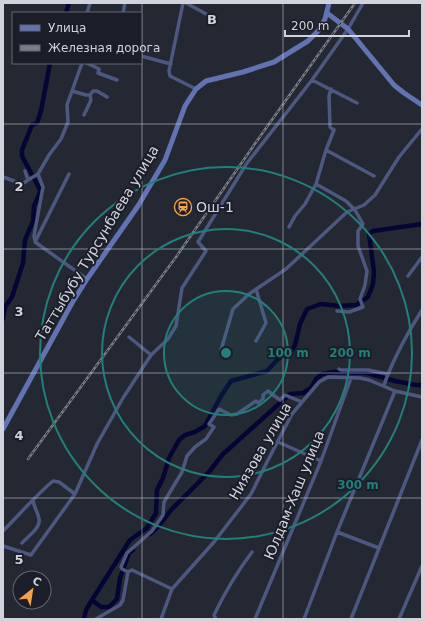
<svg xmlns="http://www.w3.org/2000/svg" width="425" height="622" viewBox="0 0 425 622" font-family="'DejaVu Sans',sans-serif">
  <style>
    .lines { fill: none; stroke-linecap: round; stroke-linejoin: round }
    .canal { stroke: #050535; stroke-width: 4.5 }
    .street { stroke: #4d5881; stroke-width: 3.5 }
    .secondary { stroke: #6173b3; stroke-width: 5 }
    .rail-casing { stroke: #797d86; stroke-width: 2.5 }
    .rail { stroke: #1b1e29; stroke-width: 1; stroke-dasharray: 3; stroke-linecap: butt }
    .grid { fill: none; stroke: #d0d3da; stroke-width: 1; stroke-opacity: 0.55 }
    .ring { fill: none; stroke: #227f79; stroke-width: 2 }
    .labels { text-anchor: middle; stroke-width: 4; stroke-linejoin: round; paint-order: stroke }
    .poi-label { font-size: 14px; fill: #d0d3da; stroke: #1b1e29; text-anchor: start }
    .street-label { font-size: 14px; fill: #d0d3da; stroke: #1b1e29 }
    .grid-label { font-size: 13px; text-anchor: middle; font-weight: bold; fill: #d0d3da; stroke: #1b1e29; stroke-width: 4; stroke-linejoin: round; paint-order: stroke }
    .centre { fill: #227f79; stroke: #1b1e29; stroke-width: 2 }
    .ring-label { font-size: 12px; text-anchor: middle; font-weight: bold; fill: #227f79; stroke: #1b1e29; stroke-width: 4; stroke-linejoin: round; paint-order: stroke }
  </style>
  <rect width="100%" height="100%" fill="#242833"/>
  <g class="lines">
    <path class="canal" d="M66 13 69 3
      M3 319 5 307 12 297 23 263 25 240 33 221 34 206 39 195 40 190 37 184 22 156V150L32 125 37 123 41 111 50 63
      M150 534 158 527 171 510 209 472 223 454 290 394 303 393 311 388 316 379 322 374 334 372 367 373 395 381 416 385H422
      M92 600 101 607H109L117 599 120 578 129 553 133 550
      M84 619 86 610 92 600 130 540 147 528 156 513 157 490 163 478 169 458 179 440 185 435 195 432 205 426 221 396 231 381 267 371 278 359 291 352 295 345 300 324 307 309 321 304 339 306 356 305 368 297 373 284 374 272 369 234 373 231 422 224"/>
    <path class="street" d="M183 3 169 71 170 76 196 89
      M186 3 208 15
      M87 13 90 3
      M123 13 125 3
      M141 56 171 64
      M87 63 99 69 98 73 117 80
      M312 80 357 103
      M72 91 86 95H90L93 91H97L107 97
      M84 115 91 100 90 95
      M326 150 374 176
      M69 174 35 242 87 279
      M3 177 22 184 28 180 25 171
      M28 180 38 174 49 155 61 139 68 122 67 105 82 63
      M316 184 346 201 355 210 363 224 358 231V246L367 271 365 285 360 299 363 307 349 312 337 311
      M289 227 295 216 305 204 316 184 326 150 334 130 330 127 329 96 331 89
      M35 241 34 236 43 187 38 174
      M408 276 422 257
      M256 289 266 323 256 341
      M129 337 151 355
      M221 350 233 309 249 294 286 269 347 212 364 205 375 195 399 157 422 129
      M339 369 341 370H368L388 374
      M384 385C393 359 407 334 422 310
      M278 442 321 461
      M3 531C19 515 35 496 53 481L59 482 75 494
      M337 532 379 548
      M22 543C27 537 41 528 39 519 38 512 34 508 33 500
      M3 546 31 555 75 494 97 444 123 398 151 355 168 339 176 326 182 288 206 251 198 242 247 163 312 80 348 29 363 3
      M172 589 132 570 128 572 122 569 121 567 127 553 152 531 163 515 164 502 182 472 187 456 195 447 206 439 214 427 209 424 219 409 231 415 237 414 256 401 258 403 263 399V395L268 391 280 400 285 395 302 402
      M96 619 120 605 123 600 128 572
      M161 619 172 589 214 542 251 494 266 464 292 414 319 382 328 377 360 378 369 380 395 391 422 397
      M216 619 214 615C225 592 237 572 252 552
      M255 619 321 461 351 378
      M304 619 337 532 395 391
      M351 619 422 440
      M399 619 422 566"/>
    <path class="secondary" d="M327 13 348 29 394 85 404 93 422 105
      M3 429 72 303 87 279 138 206 165 160 185 106 196 89 206 81 243 72 274 62 308 41 319 30 325 19 329 3"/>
    <g class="rail-casing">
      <path id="rail" d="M28 459 176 257 259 138 355 3"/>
    </g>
    <use href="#rail" class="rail"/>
  </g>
  <path class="grid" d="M142 3V619M283 3V619M3 124H422M3 249H422M3 373H422M3 498H422"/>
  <circle cx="226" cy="353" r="62" fill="#227f79" fill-opacity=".12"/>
  <g class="ring">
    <circle cx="226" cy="353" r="62"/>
    <circle cx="226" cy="353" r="124"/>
    <circle cx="226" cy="353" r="186"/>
  </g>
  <defs>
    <g id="station-ring" transform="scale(0.9)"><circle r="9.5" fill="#1b1e29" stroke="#f7a149" stroke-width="1.5"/><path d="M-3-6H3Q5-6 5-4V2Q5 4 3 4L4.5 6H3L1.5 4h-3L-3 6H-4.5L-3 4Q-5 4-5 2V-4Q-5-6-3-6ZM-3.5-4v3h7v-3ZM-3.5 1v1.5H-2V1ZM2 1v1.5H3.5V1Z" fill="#f7a149"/></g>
  </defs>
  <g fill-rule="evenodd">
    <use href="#station-ring" x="183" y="207"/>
  </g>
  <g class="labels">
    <g class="poi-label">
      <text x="196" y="212">Ош-1</text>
    </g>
    <g class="street-label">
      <text transform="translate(97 243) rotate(-59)" y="5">Таттыбубу Турсунбаева улица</text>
      <text transform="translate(260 451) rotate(-60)" y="5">Ниязова улица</text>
      <text transform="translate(294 495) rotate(-68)" y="5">Юлдам-Хаш улица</text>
    </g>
  </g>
  <g class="grid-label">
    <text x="212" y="24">B</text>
    <text x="19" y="191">2</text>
    <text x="19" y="316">3</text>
    <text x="19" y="440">4</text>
    <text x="19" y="564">5</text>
  </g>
  <circle cx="226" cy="353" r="6" class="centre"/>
  <g class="ring-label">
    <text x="288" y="357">100 m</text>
    <text x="350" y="357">200 m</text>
    <text x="358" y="489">300 m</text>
  </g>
  <rect width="425" height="622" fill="none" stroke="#d0d3da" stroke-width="8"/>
  <rect x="12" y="12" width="130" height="52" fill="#1b1e29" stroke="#636670"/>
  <rect x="20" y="25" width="20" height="6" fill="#6173b3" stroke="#636670"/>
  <text x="48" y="32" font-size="12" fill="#d0d3da">Улица</text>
  <rect x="20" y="45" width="20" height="6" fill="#797d86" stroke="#636670"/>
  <text x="48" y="52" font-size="12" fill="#d0d3da">Железная дорога</text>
  <g transform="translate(32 590) rotate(30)"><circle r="19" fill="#1b1e29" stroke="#636670"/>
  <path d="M0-3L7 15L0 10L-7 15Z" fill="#f7a149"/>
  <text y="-6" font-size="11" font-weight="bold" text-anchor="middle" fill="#d0d3da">С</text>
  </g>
  <path d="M285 30v6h124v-6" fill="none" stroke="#d0d3da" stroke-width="2"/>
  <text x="291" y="30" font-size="12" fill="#d0d3da" stroke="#1b1e29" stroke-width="3" paint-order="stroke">200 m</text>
</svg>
